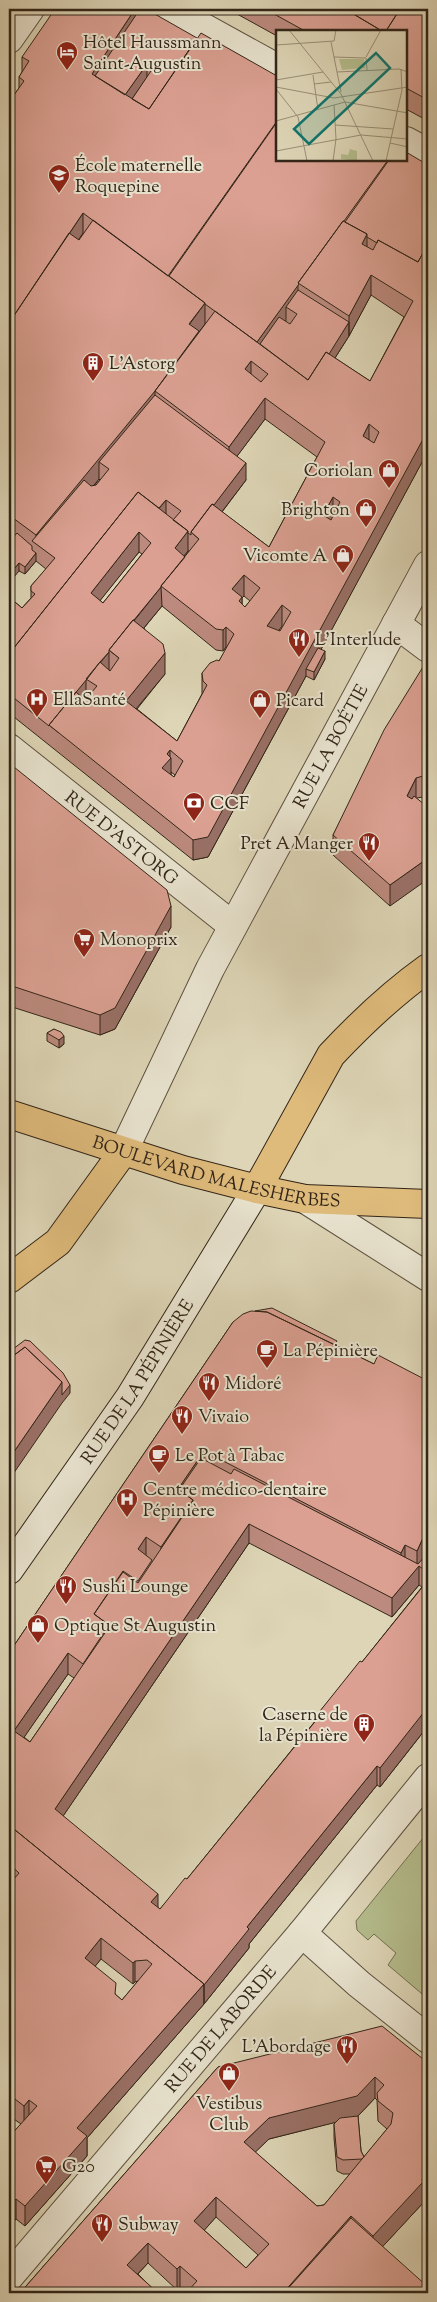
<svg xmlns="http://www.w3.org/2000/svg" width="437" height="2302" viewBox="0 0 437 2302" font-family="'Sorts Mill Goudy',serif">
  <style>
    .green { fill: #b4bc8c; stroke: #737052 }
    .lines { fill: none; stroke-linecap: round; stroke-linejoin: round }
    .minor-casing { stroke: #5d5140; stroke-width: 30 }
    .tertiary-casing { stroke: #5d5140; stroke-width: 30 }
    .secondary-casing { stroke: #322518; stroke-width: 30 }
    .primary-casing { stroke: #322518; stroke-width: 30 }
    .minor { stroke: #e9e4d0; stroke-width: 28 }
    .tertiary { stroke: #e9e4d0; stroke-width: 28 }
    .secondary { stroke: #e9e4d0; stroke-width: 28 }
    .primary { stroke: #deba7b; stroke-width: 28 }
    .wall { fill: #bc8a7e; stroke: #322518; fill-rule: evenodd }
    .shaded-wall { fill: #997066; stroke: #322518 }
    .building { fill: #dba092; stroke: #322518; fill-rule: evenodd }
    .labels { text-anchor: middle; stroke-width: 4; stroke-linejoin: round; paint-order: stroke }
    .poi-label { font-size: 18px; fill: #322518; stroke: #e9e4d0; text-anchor: start }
    .street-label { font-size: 18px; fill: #322518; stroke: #e9e4d0 }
    .inset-road { fill: none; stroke: #998f77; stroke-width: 1 }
    .view { fill: #0f766e; fill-opacity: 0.15; stroke: #0f766e; stroke-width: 2.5 }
    .inset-edge { fill: none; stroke: #322518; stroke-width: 2.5 }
  </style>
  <rect width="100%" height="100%" fill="#ddd5b6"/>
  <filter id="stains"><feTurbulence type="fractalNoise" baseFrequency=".004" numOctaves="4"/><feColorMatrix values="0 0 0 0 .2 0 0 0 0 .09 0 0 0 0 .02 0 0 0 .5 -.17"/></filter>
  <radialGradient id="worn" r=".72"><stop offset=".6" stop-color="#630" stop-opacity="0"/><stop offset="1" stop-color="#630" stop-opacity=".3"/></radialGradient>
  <path class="green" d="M428 1832V1999L388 1965 396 1953 374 1934 368 1940 357 1930 356 1921Z"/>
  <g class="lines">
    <g class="minor-casing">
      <g id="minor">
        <path d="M170 9 277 68"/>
        <path d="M9 39 30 9"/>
        <path d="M406 141 428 153"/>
        <path d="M396 624 428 648"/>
        <path id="s1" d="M9 748 233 926"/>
        <path d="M305 1199 428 1277"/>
        <path d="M302 1933 359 1984 428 2039"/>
        <path id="s2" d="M9 2277 302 1933 428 1778"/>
      </g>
    </g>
    <g class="tertiary-casing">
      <g id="tertiary">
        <path id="s3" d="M123 1152 210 969 428 565"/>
      </g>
    </g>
    <g class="secondary-casing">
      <g id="secondary">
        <path id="s4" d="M9 1570 130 1397 257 1189"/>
      </g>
    </g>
    <g class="primary-casing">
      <g id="primary">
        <path id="s5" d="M9 1114 183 1170 257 1189 305 1199 428 1204"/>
        <path d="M257 1189 331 1055C361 1023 393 993 428 968"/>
        <path d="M9 1279 58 1242 123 1152"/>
      </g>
    </g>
    <use href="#minor" class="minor"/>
    <use href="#tertiary" class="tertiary"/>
    <use href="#secondary" class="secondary"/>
    <use href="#primary" class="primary"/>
  </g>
  <path class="wall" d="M136 9 406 160 428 451 321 649 325 659 314 680 306 676 208 857 193 860 9 713V597L22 608 31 598V586L46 569 36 561 25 574 19 571 12 538 9 536V102L19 88V77L22 72V57ZM371 295 404 317 370 381 335 358 349 336ZM265 419 317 457 269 547 222 512 246 480 237 456ZM99 479 100 480 96 485 94 486ZM188 551H189L185 557 184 556ZM139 552 142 554 103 603 100 600ZM244 596 250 601 245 607 242 604V598ZM162 606 216 650 223 651 226 647 227 648 219 661 202 673V694L177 741 137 709 165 674 144 628ZM171 772 175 775 174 777 171 775Z
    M228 9H419L428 14V121L406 109V31H277V36Z
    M428 661V801L423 797 417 798 390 906 333 855V835Z
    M9 763 171 927 115 1029 100 1035 9 1006Z
    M54 1029 64 1044 59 1048 47 1041V1033Z
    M233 1322 337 1346 374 1364 428 1381V1548L424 1558 428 1553V1722L424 1728V1731L406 1754 380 1787 377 1785 249 1944V1948L204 2004 87 2138V2156L25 2226 16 2219 9 2227V2137L21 2124 11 2117 9 2119V1653ZM249 1543 392 1617 419 1585 422 1587 362 1662 316 1716V1720L187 1879 160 1909 63 1816ZM68 1674 74 1678 30 1742 24 1737ZM101 1959 133 1984 135 1982 138 1981 122 2000 116 1995 95 1966Z
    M428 2063 423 2203 383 2246 187 2293 180 2287 177 2290 148 2263 138 2274 157 2293H20L218 2067ZM375 2098 377 2100 378 2121 387 2129 364 2157 361 2151 358 2116ZM336 2122 334 2124V2138L337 2171 343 2174H350L324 2205 317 2206 255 2152 269 2139ZM216 2217 258 2255 246 2268 204 2230Z"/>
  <path class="shaded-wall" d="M135 9H136V20L92 81V74Z
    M147 64V78L122 113V99Z
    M83 213V233L9 344V324Z
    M367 234V255L362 244Z
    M428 247V278L418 283Z
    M371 275V295L349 336V316Z
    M298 285V304L286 307V321L264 353 257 342Z
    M205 303V324L155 391V412L99 462V479L42 548 36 543V535Z
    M349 322V336L308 400V386Z
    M251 361V382L245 369Z
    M265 398V419L229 467V447Z
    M369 424V445L363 436Z
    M428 430V451L310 670 306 669V676L208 857 193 860V840Z
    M246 463V480L199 542V539L192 533Z
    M333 497V518L323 536V515Z
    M166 500V517L158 510Z
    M188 531V551L175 567V548Z
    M139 532V552L91 612V593Z
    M36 553V561L25 574V567Z
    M19 563V571L9 583V575Z
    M244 575V596L242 598V618L232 589Z
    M161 587 162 606 119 658 110 651Z
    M282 605V626L267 647V626Z
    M226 627V647L223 651V630Z
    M325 651V659L314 680V672Z
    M109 652V671L87 679Z
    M165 653V674L126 721V701Z
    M86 679V699L59 733 49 725Z
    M170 750V758H171V778L162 768 167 754Z
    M416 778V798L407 817V796Z
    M428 858V879L390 906V885Z
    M171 906V927L115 1029 100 1035V1015Z
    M64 1036V1044L59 1048V1040Z
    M62 1382 70 1385V1393L62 1403 9 1480V1459Z
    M204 1451V1472L187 1497 178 1489Z
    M193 1500V1521L161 1568V1547Z
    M249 1524V1543L55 1828V1809Z
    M428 1527V1548L419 1566V1585L392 1617V1598L417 1568V1551Z
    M146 1537V1558L138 1549Z
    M405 1545V1566L401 1574V1553Z
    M123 1571V1592L102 1622 94 1614Z
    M68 1653V1674L9 1759V1738Z
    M428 1703V1722L424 1728V1731L380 1787V1768Z
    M377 1766V1785L249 1944V1948L204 2004V1985L247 1927Z
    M158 1894V1913L151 1902Z
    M101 1938V1959L85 1979V1958Z
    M135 1961V1982L133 1984V1963Z
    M204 1984V2004L87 2138V2156L25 2226V2206L77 2128Z
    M375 2077V2098L357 2117 269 2139 244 2163V2142L269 2118Z
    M11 2096V2117L9 2119V2099Z
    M29 2100V2121L24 2126V2106Z
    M428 2177V2197L423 2199V2203L373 2257V2236L422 2179Z
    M216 2197V2217L194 2242V2221Z
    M16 2199V2219L9 2227V2206Z
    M351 2216V2237L301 2293H283Z
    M148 2243V2263L127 2285V2265Z
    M180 2266V2287L177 2290V2269Z"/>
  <path class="building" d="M55 9H135L92 74 149 109 201 33 277 76V121L168 276 83 213 9 323V102L24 81 19 77 29 61 22 57Z
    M140 9H146L197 38 149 109 132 99 153 68 147 64 125 95 95 76Z
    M265 9H345L382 31H305Z
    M345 9H400L386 31H382Z
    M400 9H419L428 14V100L406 88V31H386Z
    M277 122V160H388L344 221H343L298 283 299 284 257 342 205 304V303L169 276Z
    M406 152 428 165V244L418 262 378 240 377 243 367 237V234L345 222 389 160H406Z
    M93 220 205 303 189 324 199 331 155 391 36 535 9 515V323L69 233 79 240Z
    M343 221 367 234 362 244 373 250 378 240 418 262 428 244V258L424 266 428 268V430L208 837 193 840 49 725 76 692 85 700 97 686 86 679 100 662 110 671 119 658 109 650 133 620 163 644 165 653 126 701 177 741 207 685 203 681 202 673 210 663 217 660 219 661 234 634 226 627 223 630 216 629 161 586 199 539 191 532 212 504 269 547 325 442 265 398 229 447 155 391 215 311 308 380 326 352 370 381 413 301 371 275 349 316 298 283ZM251 361 268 374 261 382 245 369ZM369 424 379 432 374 443 363 436ZM333 497 340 502 331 520 323 515ZM244 575 260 588 245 607 239 601 242 597 232 589ZM282 605 291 612 280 631 267 626ZM170 750 183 761 174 777 162 768 171 758 167 754Z
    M298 290 349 322 329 354 326 352 308 380 260 344 279 317 290 324 297 314 286 307Z
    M155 395 246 463 214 505 212 504 191 532V535L188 533V531L173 520 181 511 166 500 159 508 138 492 9 654V597L22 608 35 594 31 591V586L55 558 32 541 84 480 91 486 96 485 109 469 99 462Z
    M138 492 188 531 175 548 185 557 161 586V587L134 620H133L109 650V652L100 662 87 679 49 725V726L9 694V654ZM139 532 151 543 103 603 91 593Z
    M17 533 32 546V550L36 553 25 567 19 563 9 575V542Z
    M318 648 325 651 314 672 306 669Z
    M428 661V780L423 776 416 778 407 796 412 799 414 796 425 805 428 803V858L390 885 333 835 384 730 426 662Z
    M9 763 167 890 171 906 115 1008 100 1015 9 985Z
    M54 1029 61 1032 64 1036 59 1040 47 1033Z
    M272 1308 337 1341 335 1345 267 1312 255 1311Z
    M251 1311 267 1312 374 1364 378 1355 428 1381V1527L417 1551 405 1545 401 1553 204 1451 178 1489 193 1500 161 1547 146 1537 138 1549 152 1560 138 1581 123 1571 94 1614 109 1625 83 1664 68 1653 9 1738V1653L233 1322 243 1314Z
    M25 1340 30 1341 63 1373 70 1385 62 1395V1382L25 1347 9 1359V1352Z
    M25 1347 62 1382 9 1459V1359Z
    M201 1458 231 1474 234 1469 418 1564 428 1553V1573L419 1566 392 1598 249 1524 55 1809 158 1894 151 1902 160 1909 185 1878 187 1879 318 1718 316 1716 360 1661 362 1662 428 1580V1703L422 1711 424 1712 380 1768 377 1766 247 1927 249 1929 204 1985V1984L9 1825V1738L14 1731 30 1742 109 1627V1625L94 1614 123 1572 138 1583 193 1501V1500L179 1490Z
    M9 1825 204 1984 77 2128 87 2136 25 2206 16 2199 9 2206V2137L37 2106 29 2100 24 2106 11 2096 9 2099V1885L19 1873 9 1864ZM101 1938 133 1963 135 1961 147 1960 152 1964 122 2000 115 1994 116 1983 85 1958Z
    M382 2026 428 2063V2177L422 2179 423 2182 373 2236 351 2216 283 2293H186L197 2281 180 2266 177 2269 148 2243 127 2265 157 2292 156 2293H20L218 2067ZM375 2077 384 2085 377 2093 378 2101 393 2113 391 2124 324 2205 317 2206 244 2142 269 2118 357 2096ZM216 2197 269 2244 246 2268 194 2221Z
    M358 2116 361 2151 364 2157 362 2159 343 2160 337 2157 334 2124 340 2118Z
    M351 2218 428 2287V2293H284Z"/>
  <defs>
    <g id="hotel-pin" transform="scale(1.125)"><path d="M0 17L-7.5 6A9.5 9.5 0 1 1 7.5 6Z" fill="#8f2418" stroke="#e9e4d0"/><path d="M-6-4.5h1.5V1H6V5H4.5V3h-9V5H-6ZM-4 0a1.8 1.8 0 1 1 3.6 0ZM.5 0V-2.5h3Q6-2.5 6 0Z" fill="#fff"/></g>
    <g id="school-pin" transform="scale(1.125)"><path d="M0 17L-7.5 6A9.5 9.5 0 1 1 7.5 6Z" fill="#8f2418" stroke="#e9e4d0"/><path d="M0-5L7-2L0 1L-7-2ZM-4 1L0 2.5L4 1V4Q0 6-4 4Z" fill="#fff"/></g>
    <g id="building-pin" transform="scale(1.125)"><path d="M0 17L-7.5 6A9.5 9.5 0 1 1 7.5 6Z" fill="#8f2418" stroke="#e9e4d0"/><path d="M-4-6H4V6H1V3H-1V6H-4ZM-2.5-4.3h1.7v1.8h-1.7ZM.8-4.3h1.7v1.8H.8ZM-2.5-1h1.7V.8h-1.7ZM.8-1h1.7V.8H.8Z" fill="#fff"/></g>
    <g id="shop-pin" transform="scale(1.125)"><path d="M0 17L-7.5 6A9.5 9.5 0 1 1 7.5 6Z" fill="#8f2418" stroke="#e9e4d0"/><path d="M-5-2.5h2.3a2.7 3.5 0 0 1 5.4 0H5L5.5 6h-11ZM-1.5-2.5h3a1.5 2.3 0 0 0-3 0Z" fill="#fff"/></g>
    <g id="restaurant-pin" transform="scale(1.125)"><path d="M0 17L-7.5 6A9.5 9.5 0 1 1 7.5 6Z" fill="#8f2418" stroke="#e9e4d0"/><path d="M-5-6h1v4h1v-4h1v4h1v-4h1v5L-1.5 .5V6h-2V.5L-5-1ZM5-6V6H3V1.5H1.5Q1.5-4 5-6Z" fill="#fff"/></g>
    <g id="hospital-pin" transform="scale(1.125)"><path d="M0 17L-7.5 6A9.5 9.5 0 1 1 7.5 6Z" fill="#8f2418" stroke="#e9e4d0"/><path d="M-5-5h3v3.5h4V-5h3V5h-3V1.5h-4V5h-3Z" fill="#fff"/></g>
    <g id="bank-pin" transform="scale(1.125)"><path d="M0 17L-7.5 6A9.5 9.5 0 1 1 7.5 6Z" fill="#8f2418" stroke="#e9e4d0"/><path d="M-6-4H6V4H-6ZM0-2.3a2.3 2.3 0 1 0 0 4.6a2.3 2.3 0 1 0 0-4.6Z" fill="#fff"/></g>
    <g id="supermarket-pin" transform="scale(1.125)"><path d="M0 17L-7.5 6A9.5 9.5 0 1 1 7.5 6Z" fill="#8f2418" stroke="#e9e4d0"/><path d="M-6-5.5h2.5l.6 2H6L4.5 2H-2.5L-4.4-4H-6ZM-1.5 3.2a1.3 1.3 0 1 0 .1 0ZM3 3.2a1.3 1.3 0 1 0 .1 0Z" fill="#fff"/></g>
    <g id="cafe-pin" transform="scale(1.125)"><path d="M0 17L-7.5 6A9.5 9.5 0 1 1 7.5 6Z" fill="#8f2418" stroke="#e9e4d0"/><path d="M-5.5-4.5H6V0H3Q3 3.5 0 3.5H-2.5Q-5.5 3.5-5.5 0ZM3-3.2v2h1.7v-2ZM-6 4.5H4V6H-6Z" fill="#fff"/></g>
  </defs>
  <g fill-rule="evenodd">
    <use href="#hotel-pin" x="67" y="52"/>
    <use href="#school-pin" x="59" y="175"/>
    <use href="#building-pin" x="93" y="363"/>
    <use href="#shop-pin" x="389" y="470"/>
    <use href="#shop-pin" x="366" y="509"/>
    <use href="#shop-pin" x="343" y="555"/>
    <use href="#restaurant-pin" x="299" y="639"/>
    <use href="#hospital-pin" x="37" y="699"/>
    <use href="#shop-pin" x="260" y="700"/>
    <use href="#bank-pin" x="194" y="803"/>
    <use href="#restaurant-pin" x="369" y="843"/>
    <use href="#supermarket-pin" x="84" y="939"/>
    <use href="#cafe-pin" x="267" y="1350"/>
    <use href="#restaurant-pin" x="209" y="1383"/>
    <use href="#restaurant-pin" x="182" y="1416"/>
    <use href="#cafe-pin" x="159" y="1455"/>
    <use href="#hospital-pin" x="127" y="1499"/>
    <use href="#restaurant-pin" x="66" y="1586"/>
    <use href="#shop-pin" x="38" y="1625"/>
    <use href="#building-pin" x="364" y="1724"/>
    <use href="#restaurant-pin" x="347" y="2046"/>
    <use href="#shop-pin" x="229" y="2073"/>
    <use href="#supermarket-pin" x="46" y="2166"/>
    <use href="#restaurant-pin" x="102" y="2224"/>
  </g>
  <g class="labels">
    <g class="poi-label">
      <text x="83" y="48">Hôtel Haussmann<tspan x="83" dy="21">Saint-Augustin</tspan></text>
      <text x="75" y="171">École maternelle<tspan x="75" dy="21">Roquepine</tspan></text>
      <text x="109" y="369">L’Astorg</text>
      <text x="373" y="476" text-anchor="end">Coriolan</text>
      <text x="350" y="515" text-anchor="end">Brighton</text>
      <text x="327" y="561" text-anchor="end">Vicomte A</text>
      <text x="315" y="645">L'Interlude</text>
      <text x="53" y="705">EllaSanté</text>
      <text x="276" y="706">Picard</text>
      <text x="210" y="809">CCF</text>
      <text x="353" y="849" text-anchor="end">Pret A Manger</text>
      <text x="100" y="945">Monoprix</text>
      <text x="283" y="1356">La Pépinière</text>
      <text x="225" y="1389">Midoré</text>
      <text x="198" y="1422">Vivaio</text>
      <text x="175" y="1461">Le Pot à Tabac</text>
      <text x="143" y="1495">Centre médico-dentaire<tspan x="143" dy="21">Pépinière</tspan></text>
      <text x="82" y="1592">Sushi Lounge</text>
      <text x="54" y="1631">Optique St Augustin</text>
      <text x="348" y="1720" text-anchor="end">Caserne de<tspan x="348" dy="21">la Pépinière</tspan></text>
      <text x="331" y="2052" text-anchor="end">L'Abordage</text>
      <text x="229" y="2109" text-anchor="middle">Vestibus<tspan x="229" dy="21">Club</tspan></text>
      <text x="62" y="2172">G20</text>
      <text x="118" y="2230">Subway</text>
    </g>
    <g class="street-label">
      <text dy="6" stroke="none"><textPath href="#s3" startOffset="456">RUE LA BOÉTIE</textPath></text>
      <text dy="6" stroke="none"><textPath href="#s1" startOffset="144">RUE D'ASTORG</textPath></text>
      <text dy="6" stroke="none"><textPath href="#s5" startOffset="216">BOULEVARD MALESHERBES</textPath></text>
      <text dy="6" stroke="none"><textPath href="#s4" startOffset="228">RUE DE LA PÉPINIÈRE</textPath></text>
      <text dy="6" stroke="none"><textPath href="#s2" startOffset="326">RUE DE LABORDE</textPath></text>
    </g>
  </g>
  <g transform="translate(276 30)">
    <rect width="131" height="131" fill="#ddd5b6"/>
    <path d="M63 29H88L89 38 66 40ZM74 119 81 121V131L65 129V124L72 125Z" fill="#b4bc8c"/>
    <path class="inset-road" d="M13 0 65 64 97 131M55 12 65 62M0 15 58 11 60 0M58 27 90 28 91 40M90 27 105 0M61 42 123 39 132 42M37 45 42 80M0 50 47 42M38 54 55 52M0 57 58 68 132 57M0 59 22 87 31 131M69 72 132 83M0 91 69 72M59 95 117 99M114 113 132 117M0 121 85 105 132 109M57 131 60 109 58 75M110 131 126 60 125 39"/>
    <path class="view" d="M100 23 114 38 33 114 18 99Z"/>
    <rect width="131" height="131" class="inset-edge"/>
  </g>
  <rect width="437" height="2302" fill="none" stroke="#ddd5b6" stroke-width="30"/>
  <rect x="10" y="10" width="417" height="2282" fill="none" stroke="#322518" stroke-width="2.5"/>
  <rect x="15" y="15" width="407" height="2272" fill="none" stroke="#322518"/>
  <rect width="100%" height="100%" filter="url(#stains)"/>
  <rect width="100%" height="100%" fill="url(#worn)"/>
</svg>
